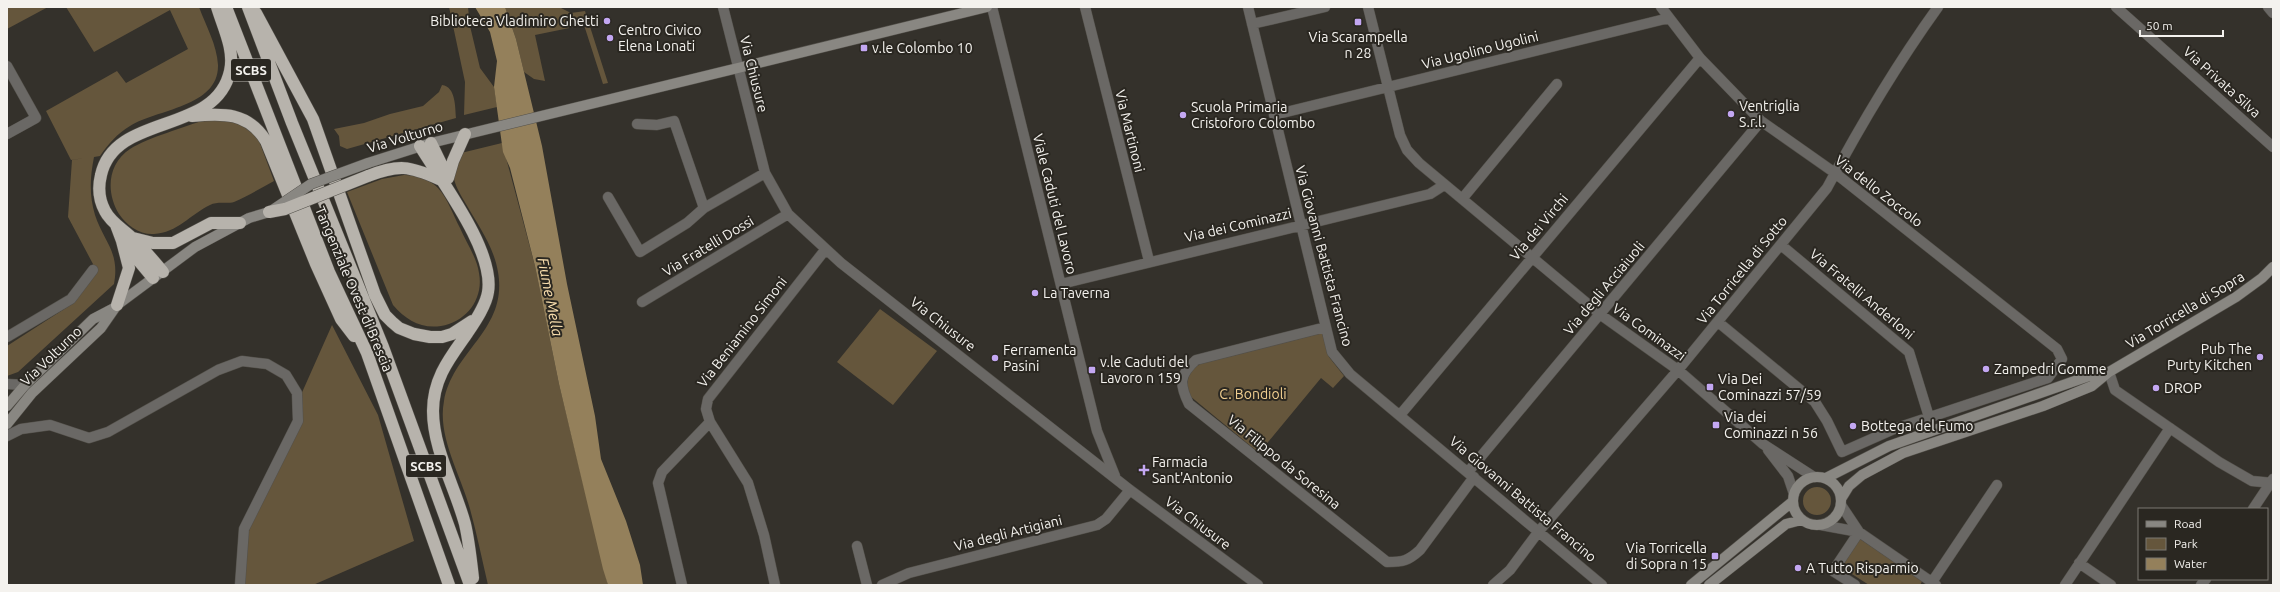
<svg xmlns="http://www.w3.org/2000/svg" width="2280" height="592" viewBox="0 0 2280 592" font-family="Ubuntu,sans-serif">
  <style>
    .green { fill: #65563c }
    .water { fill: #94805b }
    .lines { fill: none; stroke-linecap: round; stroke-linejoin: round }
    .street-casing { stroke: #53504a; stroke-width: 11 }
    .secondary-casing { stroke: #53504a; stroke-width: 11 }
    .highway-casing { stroke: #53504a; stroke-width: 13 }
    .street { stroke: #6a6865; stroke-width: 10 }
    .secondary { stroke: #898782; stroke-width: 10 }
    .highway { stroke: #b7b3ac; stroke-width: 12 }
    .secondary-bridge-casing { stroke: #53504a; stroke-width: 11; stroke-linecap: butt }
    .highway-bridge-casing { stroke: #53504a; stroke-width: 13; stroke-linecap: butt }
    .secondary-bridge { stroke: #898782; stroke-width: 10 }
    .highway-bridge { stroke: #b7b3ac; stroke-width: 12 }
    .poi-dot { fill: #c3a7f2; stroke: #2a2721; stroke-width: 1.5 }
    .labels { text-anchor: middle; stroke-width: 4; stroke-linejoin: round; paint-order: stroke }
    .shield { fill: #2a2721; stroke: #b7b5b0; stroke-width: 1 }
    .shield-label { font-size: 13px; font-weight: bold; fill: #f4f2ee }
    .poi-label { font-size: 14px; fill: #f4f2ee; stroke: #2a2721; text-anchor: start }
    .street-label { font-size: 14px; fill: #f4f2ee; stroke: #2a2721 }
    .park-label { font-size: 14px; fill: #f0ce90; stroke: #2a2721 }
    .water-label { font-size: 15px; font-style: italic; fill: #fbe0af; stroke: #2a2721 }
  </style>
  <rect width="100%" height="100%" fill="#34312b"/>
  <path class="green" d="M7 7H48L7 29Z
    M66 7H199C206 26 217 45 218 65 219 107 157 109 130 126 117 134 109 143 100 156L94 157C90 177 89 195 95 215 104 242 120 252 114 284L18 372 7 376V346L75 302 93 264 68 217 72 160 85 158 71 160 46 111 117 71 126 83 188 49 170 10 94 52Z
    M449 7H468L470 26 480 68 494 87 497 107 464 115 465 82Z
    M505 7H559L571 13 585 11 608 83 603 84 584 25 535 35 545 81 534 79 524 72 516 39Z
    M442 85C456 87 455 107 456 118L347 149 340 146 339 136 334 129 364 123 390 114 423 106 439 92Z
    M216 117 245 126 258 138 274 181C261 188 248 196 234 202 227 204 217 201 210 205 191 214 177 233 154 234 140 235 126 225 119 214 106 193 107 164 130 149 149 137 184 128 206 119Z
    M502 143 535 266 559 384 608 585H488C482 560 477 534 470 509 461 475 437 437 444 401 453 350 508 330 498 272 494 247 478 225 466 204 462 197 456 188 454 179 453 171 458 161 461 153Z
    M404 175C416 175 429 179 438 188 448 199 453 215 460 228 466 242 477 258 479 273 484 299 466 322 441 326 421 329 406 320 393 305L347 192 382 179Z
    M880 309 937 351 893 405 837 362Z
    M332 325 378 415 414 541 313 585H244L248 536 250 526 301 422 300 397Z
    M1322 333 1329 357 1344 376 1333 388 1321 378 1259 453 1190 396C1185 381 1187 373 1200 364Z
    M1803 501a14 14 0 1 1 28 0a14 14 0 1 1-28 0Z
    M1860 539 1923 580 1920 585H1869L1841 567Z"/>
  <path class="water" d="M475 7H505L516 39 542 146 567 284 595 416 601 459 626 521 640 565 643 585H608L603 569 559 384 535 266 510 168 503 152 494 87 497 61 490 32Z"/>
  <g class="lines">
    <g class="street-casing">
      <path id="street" d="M723 7 765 173 788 214 841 263 1130 490 1258 585
        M992 7 1097 431 1115 476
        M1085 7 1149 261
        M1248 7 1332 352 1350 374 1602 585
        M1368 7 1400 135 1407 150 1419 163 1601 315 1678 370 1763 444 1814 477
        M1661 7 1700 58 1761 121 1835 173 2057 349 2062 359 2048 378
        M2116 7 2273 147
        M2268 7 2273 13
        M1252 24 1325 7
        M7 66 36 118 7 134
        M1274 115 1669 18
        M637 124 657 125 674 121 704 208
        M608 197 640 252 687 223 704 208 765 173
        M1462 199 1557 84
        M1781 245 1909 352 1929 417
        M1061 284 1430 194 1444 185
        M642 302 788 214
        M1718 322 1815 402 1827 421 1842 452 1894 429 2048 378
        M1326 327 1196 360C1179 375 1179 384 1189 404L1387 562C1403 562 1408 561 1420 550L1474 477
        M7 337 71 299 93 270
        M2109 372 2115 390 2219 462 2252 481 2273 483
        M7 384 25 385
        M1400 415 1700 58
        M7 436 21 429 50 425 89 438 108 432 218 370 242 361 267 364 286 375 297 393 298 421 244 529 240 585
        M1768 450 1788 476 1794 494
        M1468 472 1761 121
        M1841 505 1859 532 1936 585
        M2253 509 2273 479
        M1821 525 1859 532
        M857 546 867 585
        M2079 563 2111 585
        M682 585 658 483 662 472 710 422
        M775 585 764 535 748 483 710 422 706 409 708 399 825 250
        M882 585 909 573 1097 525 1106 519 1130 490
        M1493 585 1510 570 1539 531 1678 370 1827 188C1860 126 1897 64 1938 7
        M1855 585 1833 571 1859 532
        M1930 585 1997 485
        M2065 585 2170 428
        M2201 585 2206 579"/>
    </g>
    <g class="secondary-casing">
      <path id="secondary" d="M368 163 431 143 987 7
        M7 406 25 385 93 319 114 308
        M7 424 32 393 101 328 117 305 195 247 249 218 269 212
        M1793 501a24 24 0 1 1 48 0a24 24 0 1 1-48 0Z
        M1826 478 1889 446 2089 376 2108 372
        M1841 499 1849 486 1862 475 1903 453 2043 406 2092 386 2109 372 2236 297 2262 278 2273 267
        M1691 585 1792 502
        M1709 585 1786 524 1801 520"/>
    </g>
    <g class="highway-casing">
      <path id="highway" d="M226 7 329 272 367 353 449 585
        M248 7 292 123 383 347 470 585
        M256 13 313 119 375 295 385 315 392 322 399 328 414 334 430 337H442L452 334 472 321
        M192 116C223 113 248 112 266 141L316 264 341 319 354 336
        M431 143 447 176
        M420 146C441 181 495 251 488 292 486 306 474 323 466 335 449 359 433 379 433 411 433 449 455 487 465 524 469 541 471 560 473 578
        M368 176C399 164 409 166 439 179
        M448 178 453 161 465 134
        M116 225 122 241 129 268 117 305
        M133 238 153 243H173L211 223H240
        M123 242 153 278
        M163 272C153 260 144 249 132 238 123 229 111 223 105 211 99 200 98 187 101 175 115 112 216 136 230 71 235 50 223 27 217 7"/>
    </g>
    <use href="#street" class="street"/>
    <use href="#secondary" class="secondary"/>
    <use href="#highway" class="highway"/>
    <g class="secondary-bridge-casing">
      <path id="secondary-bridge" d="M271 211 311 184 368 163"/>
    </g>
    <g class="highway-bridge-casing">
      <path id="highway-bridge" d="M269 212 285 209 368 176"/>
    </g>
    <use href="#secondary-bridge" class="secondary-bridge"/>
    <use href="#highway-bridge" class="highway-bridge"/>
  </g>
  <g class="poi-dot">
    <circle cx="607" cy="21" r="4"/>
    <rect x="1354" y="18" width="8" height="8" rx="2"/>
    <circle cx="610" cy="38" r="4"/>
    <rect x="860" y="44" width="8" height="8" rx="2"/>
    <circle cx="1731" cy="114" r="4"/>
    <circle cx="1183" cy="115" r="4"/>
    <circle cx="1035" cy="293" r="4"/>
    <circle cx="2260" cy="357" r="4"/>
    <circle cx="995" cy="358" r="4"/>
    <circle cx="1986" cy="369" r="4"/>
    <rect x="1088" y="366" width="8" height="8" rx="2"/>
    <rect x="1706" y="383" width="8" height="8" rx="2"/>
    <circle cx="2156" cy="388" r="4"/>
    <rect x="1712" y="421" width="8" height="8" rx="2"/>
    <circle cx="1853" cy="426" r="4"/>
    <path d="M1142 464h4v4h4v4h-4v4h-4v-4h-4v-4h4z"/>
    <rect x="1711" y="552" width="8" height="8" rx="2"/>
    <circle cx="1798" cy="568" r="4"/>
  </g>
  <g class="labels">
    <g class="shield">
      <rect x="231" y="59" width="40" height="22" rx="3"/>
      <rect x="406" y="455" width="40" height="22" rx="3"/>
    </g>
    <g class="shield-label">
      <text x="251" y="75">SCBS</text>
      <text x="426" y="471">SCBS</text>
    </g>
    <g class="poi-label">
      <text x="599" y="26" text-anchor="end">Biblioteca Vladimiro Ghetti</text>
      <text x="618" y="35">Centro Civico<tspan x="618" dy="16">Elena Lonati</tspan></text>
      <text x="1358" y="42" text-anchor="middle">Via Scarampella<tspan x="1358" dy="16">n 28</tspan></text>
      <text x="872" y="53">v.le Colombo 10</text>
      <text x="1739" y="111">Ventriglia<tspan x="1739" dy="16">S.r.l.</tspan></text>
      <text x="1191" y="112">Scuola Primaria<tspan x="1191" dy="16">Cristoforo Colombo</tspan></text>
      <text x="1043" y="298">La Taverna</text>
      <text x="2252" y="354" text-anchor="end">Pub The<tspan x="2252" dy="16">Purty Kitchen</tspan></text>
      <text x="1003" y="355">Ferramenta<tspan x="1003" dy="16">Pasini</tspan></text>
      <text x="1100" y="367">v.le Caduti del<tspan x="1100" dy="16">Lavoro n 159</tspan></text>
      <text x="1994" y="374">Zampedri Gomme</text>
      <text x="1718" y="384">Via Dei<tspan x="1718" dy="16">Cominazzi 57/59</tspan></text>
      <text x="2164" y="393">DROP</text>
      <text x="1724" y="422">Via dei<tspan x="1724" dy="16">Cominazzi n 56</tspan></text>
      <text x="1861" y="431">Bottega del Fumo</text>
      <text x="1152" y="467">Farmacia<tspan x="1152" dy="16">Sant'Antonio</tspan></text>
      <text x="1707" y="553" text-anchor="end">Via Torricella<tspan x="1707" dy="16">di Sopra n 15</tspan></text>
      <text x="1806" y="573">A Tutto Risparmio</text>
    </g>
    <g class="street-label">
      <text transform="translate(1480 50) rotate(-14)" y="5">Via Ugolino Ugolini</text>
      <text transform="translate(754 74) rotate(76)" y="5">Via Chiusure</text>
      <text transform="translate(2222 82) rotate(42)" y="5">Via Privata Silva</text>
      <text transform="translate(1130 131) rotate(76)" y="5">Via Martinoni</text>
      <text transform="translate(405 137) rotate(-17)" y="5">Via Volturno</text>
      <text transform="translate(1879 191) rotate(38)" y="5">Via dello Zoccolo</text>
      <text transform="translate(1055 204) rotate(76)" y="5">Viale Caduti del Lavoro</text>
      <text transform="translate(1238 225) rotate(-13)" y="5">Via dei Cominazzi</text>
      <text transform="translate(1539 227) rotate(-50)" y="5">Via dei Virchi</text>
      <text transform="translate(708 246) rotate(-31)" y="5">Via Fratelli Dossi</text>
      <text transform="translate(1324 256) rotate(75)" y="5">Via Giovanni Battista Francino</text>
      <text transform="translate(1742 270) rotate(-51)" y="5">Via Torricella di Sotto</text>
      <text transform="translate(1604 288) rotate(-50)" y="5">Via degli Acciaiuoli</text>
      <text transform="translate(354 289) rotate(67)" y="5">Tangenziale Ovest di Brescia</text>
      <text transform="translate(1862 294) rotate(40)" y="5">Via Fratelli Anderloni</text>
      <text transform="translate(2185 310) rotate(-31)" y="5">Via Torricella di Sopra</text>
      <text transform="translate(943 324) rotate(38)" y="5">Via Chiusure</text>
      <text transform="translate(742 332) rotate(-52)" y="5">Via Beniamino Simoni</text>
      <text transform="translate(1649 332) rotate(36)" y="5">Via Cominazzi</text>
      <text transform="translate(51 356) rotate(-44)" y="5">Via Volturno</text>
      <text transform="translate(1284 462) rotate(39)" y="5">Via Filippo da Soresina</text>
      <text transform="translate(1523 499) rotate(40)" y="5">Via Giovanni Battista Francino</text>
      <text transform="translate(1198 523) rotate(37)" y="5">Via Chiusure</text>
      <text transform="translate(1008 533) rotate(-14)" y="5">Via degli Artigiani</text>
    </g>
    <g class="park-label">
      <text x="1253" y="399">C. Bondioli</text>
    </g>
    <g class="water-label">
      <text transform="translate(550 297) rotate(79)" y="5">Fiume Mella</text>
    </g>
  </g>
  <rect width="2280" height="592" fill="none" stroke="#f4f2ee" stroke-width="16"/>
  <rect x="2138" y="508" width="130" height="72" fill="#2a2721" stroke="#7b7873"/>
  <rect x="2146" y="521" width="20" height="6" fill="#898782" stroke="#7b7873"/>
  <text x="2174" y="528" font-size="12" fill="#f4f2ee">Road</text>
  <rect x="2146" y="538" width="20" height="12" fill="#65563c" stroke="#7b7873"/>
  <text x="2174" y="548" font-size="12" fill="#f4f2ee">Park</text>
  <rect x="2146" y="558" width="20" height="12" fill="#94805b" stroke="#7b7873"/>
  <text x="2174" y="568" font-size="12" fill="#f4f2ee">Water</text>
  <path d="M2140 30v6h83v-6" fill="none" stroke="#f4f2ee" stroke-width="2"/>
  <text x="2146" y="30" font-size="12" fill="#f4f2ee" stroke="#2a2721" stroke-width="3" paint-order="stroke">50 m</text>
</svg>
